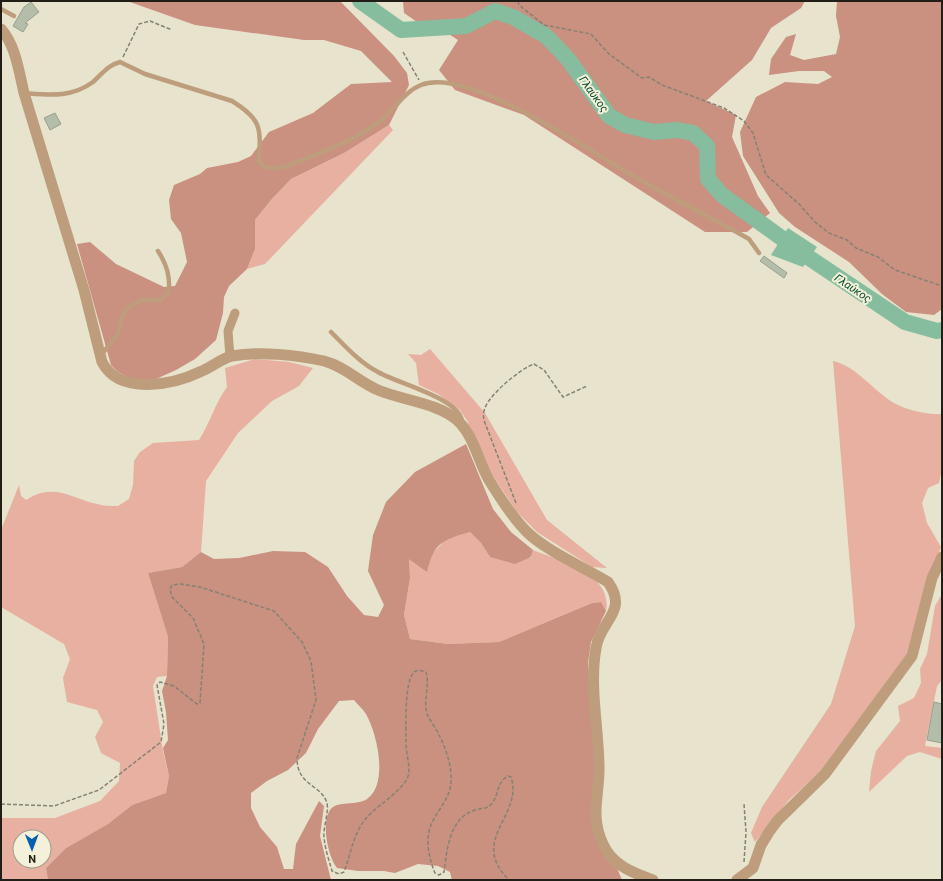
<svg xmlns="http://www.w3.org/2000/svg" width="943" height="881" viewBox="0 0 943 881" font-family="Roboto,sans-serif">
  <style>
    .green { fill: #e7b0a1; fill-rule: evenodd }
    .forest { fill: #ca9080 }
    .water { fill: #85bd9e }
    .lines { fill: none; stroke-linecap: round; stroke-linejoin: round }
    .river { stroke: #85bd9e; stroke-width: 16 }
    .building { fill: #b3bda9; stroke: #97a18e }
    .path { stroke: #858273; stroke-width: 1.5; stroke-dasharray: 4 2; stroke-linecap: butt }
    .service { stroke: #be9d7c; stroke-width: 4.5 }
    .minor { stroke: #be9d7c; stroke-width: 9 }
    .tertiary { stroke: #be9d7c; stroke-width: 11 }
    .labels { text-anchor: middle; stroke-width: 4; stroke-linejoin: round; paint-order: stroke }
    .water-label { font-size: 11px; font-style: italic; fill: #00492c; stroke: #f5f0da }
  </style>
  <rect width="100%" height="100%" fill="#e7e3cd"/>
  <path class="green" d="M389 125 393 130 265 264 247 269 255 249V220L271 200 291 179 344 153Z
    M430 349 485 413 547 520 607 568 592 567 537 532 517 512 487 467 469 432 468 422 460 410 438 394 419 385 416 363 408 354 421 355Z
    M255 359 289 362 313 368 299 386 272 401 238 433 206 481 201 552 182 567 148 573 168 637 167 676 157 677 153 686 163 751 169 776 166 793 132 805 108 824 66 848 46 868 48 880H1V818H55L100 801 119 781 120 763 101 753 95 737 103 722 97 710 67 702 63 678 70 659 64 644 1 607V530L19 485 21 496 26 500C53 482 71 498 97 504 104 506 111 506 118 506L129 499 133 485 134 461 140 452 153 443 199 440C211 421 214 405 227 387L225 368ZM20 837H44V861H20Z
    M833 361C858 367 872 390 894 403 906 410 928 415 942 414V469L939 483 928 488 922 503 927 523 941 547 926 584 908 653 823 769 788 801 755 842 751 833 762 807 831 704 855 626Z
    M470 532 481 543 490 557 531 558 533 550C560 561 613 573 606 611L601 602 592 603 499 642 448 644 410 639 404 615 410 578 409 558 432 554 446 539Z
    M942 594V680L937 686 925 746 942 748V759L920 752 907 756 869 792 871 771 876 751 900 721 898 706 914 698 921 683 920 669 927 654 935 606Z"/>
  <path class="forest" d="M127 1H340L394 56 407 73 409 85 389 125 344 153 291 179 271 200 255 220V249L247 269 229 286 224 297 223 313 216 340 195 359 176 370 156 379H130L117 371 111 365 77 244 90 242 116 264 164 287 175 286 187 262 181 233 171 219 169 200 174 185 200 174 207 168 238 162 251 156 269 132 313 113 351 84 392 82 361 51 324 40H304L195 25Z
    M403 1H805L801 8 771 28 752 60 706 101 736 115 732 137 758 196 770 213 747 232H705L524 115 455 90 439 70 458 40 441 29 417 22 404 13Z
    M837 1H942V309L934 315 906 312 882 294 849 262 795 227 779 213 743 156 740 132 756 97 785 82 818 84 832 77 824 71H799L769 75 771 59 786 37 796 34 790 55 804 60 836 54 840 37 836 16Z
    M466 444 493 509 511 532 533 550 531 557 515 564 490 557 481 543 470 532C443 540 434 542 427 572L409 559 410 578 404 615 410 639 448 644 499 642 592 603 601 602 606 611 591 642 588 663 596 769 591 806 622 880H452L450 872 438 866 418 864 395 873 384 871H358L337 868C328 857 321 823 330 810 337 800 357 806 367 799 389 784 377 733 366 714 363 709 357 704 354 700L339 701 318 729 306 753 288 770 267 781 251 793V808L260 827 277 847 284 869H293L296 844 319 801 324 806 320 836 331 880H48L46 868 66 848 108 824 132 805 166 793 169 776 163 748 168 740 166 712 162 691 167 676 168 637 148 573 182 567 201 552 214 559 239 558 273 551 305 552 328 567 347 596 364 615 378 617 384 605 368 571 373 535 386 502 415 472Z"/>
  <path class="water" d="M788 228 817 247 803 267 771 255Z"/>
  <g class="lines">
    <path class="river" d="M360 1 401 30 466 26 495 11 513 17 546 36 568 59 609 116 625 125 654 132 678 130 693 133 707 146 708 179 722 195 805 255 905 322 937 331 942 330"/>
  </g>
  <path class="building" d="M31 2 39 12 25 23 28 24 23 32 13 26 24 7Z
    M55 113 61 124 50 130 44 118Z
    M764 256 787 273 784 278 760 261Z
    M934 702 942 704V743L927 740Z"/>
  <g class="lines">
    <path class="path" d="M518 1 519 5 544 25 591 34 609 54 642 78 649 77 662 85 724 108 744 121 753 133 766 175 799 204 815 222 829 233 847 240 856 248 878 257 895 270 942 286
      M403 52 419 80
      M123 57 139 24 150 21 172 30
      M516 503 485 423C483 418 483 413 485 408 490 394 520 369 534 364L544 370 563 397 587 386
      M1 804 54 806 99 790 161 742 164 724 157 685 160 682 174 686 197 704 200 703 204 644 193 618 172 597 170 589 172 585 181 584 200 587 274 611 302 642 311 661 316 700 297 758C297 786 321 784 327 803 329 813 323 827 324 837 325 849 329 860 332 871L339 874 344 872C352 851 353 831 370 814 380 804 408 787 409 772 409 762 406 752 406 742 406 728 404 682 414 672 418 669 422 671 426 672 430 683 423 701 427 714 430 721 436 728 439 735 446 748 452 767 451 782 450 801 433 814 429 831 426 845 430 861 435 873L439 875 444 872C447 850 449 818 475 810 482 808 489 809 493 802 499 793 497 782 508 776L511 777C524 816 468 839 509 880
      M744 862 746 832 744 804"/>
    <path class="service" d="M1 9 14 16
      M24 93C50 95 71 98 93 82 102 74 108 65 120 62L145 74 232 101C261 119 261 127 259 160 264 171 275 168 285 167 316 154 350 143 378 123 393 112 403 92 421 85 468 66 593 153 637 178 674 199 712 218 749 239L759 253
      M331 332C345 346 360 363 378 372 396 383 463 399 462 423
      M101 355 118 334 123 315 128 307 143 300H161L169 292C170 276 167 265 158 251"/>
    <path class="minor" d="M230 357 228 331 235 313"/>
    <path class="tertiary" d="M1 29C16 46 19 72 24 93L84 290 102 362C120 396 173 385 202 371 212 367 222 358 232 356 259 351 297 355 324 361 344 366 359 382 378 390 401 400 439 403 458 421 474 436 478 461 489 480 500 498 512 517 527 532 545 550 585 568 608 582 629 612 600 620 596 648 589 688 599 729 599 769 599 797 590 816 603 844 612 865 633 873 653 880
      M737 880 753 868 761 845 769 832 778 820 825 774 912 656 932 578 942 557"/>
  </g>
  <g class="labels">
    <g class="water-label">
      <text transform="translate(594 94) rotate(54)" y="4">Γλαύκος</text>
      <text transform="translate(853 288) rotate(34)" y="4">Γλαύκος</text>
    </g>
  </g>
  <rect width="943" height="881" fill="none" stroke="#201e16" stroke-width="4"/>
  <g transform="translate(32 849) rotate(179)"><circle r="19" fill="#f5f0da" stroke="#a09c8c"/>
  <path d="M0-3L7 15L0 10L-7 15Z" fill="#0561ae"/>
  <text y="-6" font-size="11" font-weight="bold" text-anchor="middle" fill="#201e16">N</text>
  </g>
</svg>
